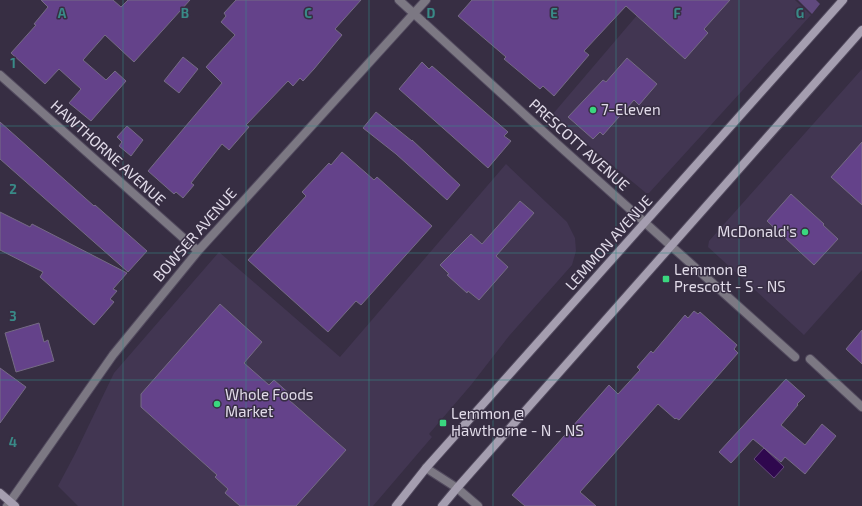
<svg xmlns="http://www.w3.org/2000/svg" width="862" height="506" viewBox="0 0 862 506" font-family="'Exo 2',sans-serif">
  <style>
    .built { fill: #423652 }
    .green { fill: #60497e }
    .water { fill: #2f084e; stroke: #64477c }
    .building { fill: #64428a; stroke: #756b84 }
    .lines { fill: none; stroke-linecap: round; stroke-linejoin: round }
    .street-casing { stroke: #524a5e; stroke-width: 10 }
    .secondary-casing { stroke: #524a5e; stroke-width: 10 }
    .street { stroke: #7c7883; stroke-width: 8 }
    .secondary { stroke: #a59eb0; stroke-width: 8 }
    .grid { fill: none; stroke: #398a87; stroke-width: 1; stroke-opacity: 0.55 }
    .poi-dot { fill: #3ad77f; stroke: #372e43; stroke-width: 1.5 }
    .labels { text-anchor: middle; stroke-width: 3; stroke-linejoin: round; paint-order: stroke }
    .poi-label { font-size: 15px; fill: #e1dbe9; stroke: #372e43; text-anchor: start }
    .street-label { font-size: 15px; fill: #e1dbe9; stroke: #372e43 }
    .grid-label { font-size: 13px; text-anchor: middle; font-weight: bold; fill: #398a87; stroke: #372e43; stroke-width: 3; stroke-linejoin: round; paint-order: stroke }
  </style>
  <rect width="100%" height="100%" fill="#372e43"/>
  <path class="built" d="M650 0H795L811 15 649 193H646L552 115Z
    M862 69V270L804 335 708 247 709 241Z
    M506 164 567 222 575 238 576 251 572 265 509 336 471 385 429 434 432 437 373 506H78L58 486 75 454 114 373 219 252 340 357Z"/>
  <path class="green" d="M798 0H816L820 4 812 14Z"/>
  <path class="water" d="M764 448 784 467 774 478 754 459Z"/>
  <path class="building" d="M41 0H113L121 7 128 0H190L134 62 105 35 83 60 106 80 115 71 126 81 91 121 69 103 81 89 59 69 45 84 11 53 36 25 34 24 48 7Z
    M236 0H361L335 29 342 35 314 69 303 81 300 78 293 86 288 81 246 125 249 127 229 150 222 144 191 183 194 185 183 198 176 192 174 194 148 171 222 83 206 67 235 35 221 22 226 16 224 13Z
    M472 0H730L704 29 708 33 685 59 626 6 584 51 589 55 554 96 543 86 540 89 504 59 506 57 458 16Z
    M183 57 198 69 179 93 164 81Z
    M627 58 657 84 639 105 634 100 603 135 600 132 593 139 568 117 603 80 606 82Z
    M422 62 429 69 432 66 508 132 504 136 511 141 488 168 399 89Z
    M376 112 412 141V140L460 185 447 200 396 154 363 128Z
    M0 122 94 206 95 205 147 251 128 272 0 159Z
    M127 126 143 140 131 156 119 146 122 142 117 137Z
    M862 142V205L831 177Z
    M342 152 374 180 377 177 432 226 361 305 356 301 328 332 248 260 306 196 302 192 329 163 331 165Z
    M791 194 824 224 823 225 838 239 814 265 767 221Z
    M520 201 534 213 496 256 508 267 479 300 468 291 467 293 447 275 449 274 440 265 471 234 482 244Z
    M0 212 30 227 32 224 127 273 113 289 117 291 110 299 114 302 94 325 40 277 43 272 0 250Z
    M220 304 262 342 244 363 269 385 274 380 292 396 289 400 346 450 296 506H240L225 493 228 489 215 477 217 475 141 407V394Z
    M694 311 698 314 700 312 737 345 734 349 738 353 679 420 676 418 675 419 658 404 580 492 596 506H525L512 495 609 385 618 394 640 370 637 367 651 351 653 353 685 315 688 318Z
    M39 323 44 342 48 340 54 361 16 372 5 333Z
    M862 330V364L846 349Z
    M0 368 26 387 0 423Z
    M786 379 805 396 797 404 798 405 781 425 805 445 822 424 836 436 805 474 785 457 781 462 753 439 731 463 719 452Z"/>
  <g class="lines">
    <g class="street-casing">
      <path id="street" d="M399 0 536 125 795 357
        M0 75 198 251
        M810 359 862 407
        M426 468 457 488 478 506
        M7 506 113 355 198 251 426 0"/>
    </g>
    <g class="secondary-casing">
      <path id="secondary" d="M0 493 15 506
        M396 506 426 468 843 0
        M442 506 457 488 862 30"/>
    </g>
    <use href="#street" class="street"/>
    <use href="#secondary" class="secondary"/>
  </g>
  <path class="grid" d="M123 0V506M246 0V506M369 0V506M493 0V506M616 0V506M739 0V506M0 126H862M0 253H862M0 380H862"/>
  <g class="poi-dot">
    <circle cx="593" cy="110" r="4"/>
    <circle cx="805" cy="232" r="4"/>
    <rect x="662" y="275" width="8" height="8" rx="2"/>
    <circle cx="217" cy="404" r="4"/>
    <rect x="439" y="419" width="8" height="8" rx="2"/>
  </g>
  <g class="labels">
    <g class="poi-label">
      <text x="601" y="115">7-Eleven</text>
      <text x="797" y="237" text-anchor="end">McDonald's</text>
      <text x="674" y="275">Lemmon @<tspan x="674" dy="17">Prescott - S - NS</tspan></text>
      <text x="225" y="400">Whole Foods<tspan x="225" dy="17">Market</tspan></text>
      <text x="451" y="419">Lemmon @<tspan x="451" dy="17">Hawthorne - N - NS</tspan></text>
    </g>
    <g class="street-label">
      <text transform="translate(579 145) rotate(42)" y="5">PRESCOTT AVENUE</text>
      <text transform="translate(108 153) rotate(42)" y="5">HAWTHORNE AVENUE</text>
      <text transform="translate(195 235) rotate(-49)" y="5">BOWSER AVENUE</text>
      <text transform="translate(609 243) rotate(-48)" y="5">LEMMON AVENUE</text>
    </g>
  </g>
  <g class="grid-label">
    <text x="62" y="18">A</text>
    <text x="185" y="18">B</text>
    <text x="308" y="18">C</text>
    <text x="431" y="18">D</text>
    <text x="554" y="18">E</text>
    <text x="677" y="18">F</text>
    <text x="800" y="18">G</text>
    <text x="13" y="68">1</text>
    <text x="13" y="194">2</text>
    <text x="13" y="321">3</text>
    <text x="13" y="447">4</text>
  </g>
</svg>
